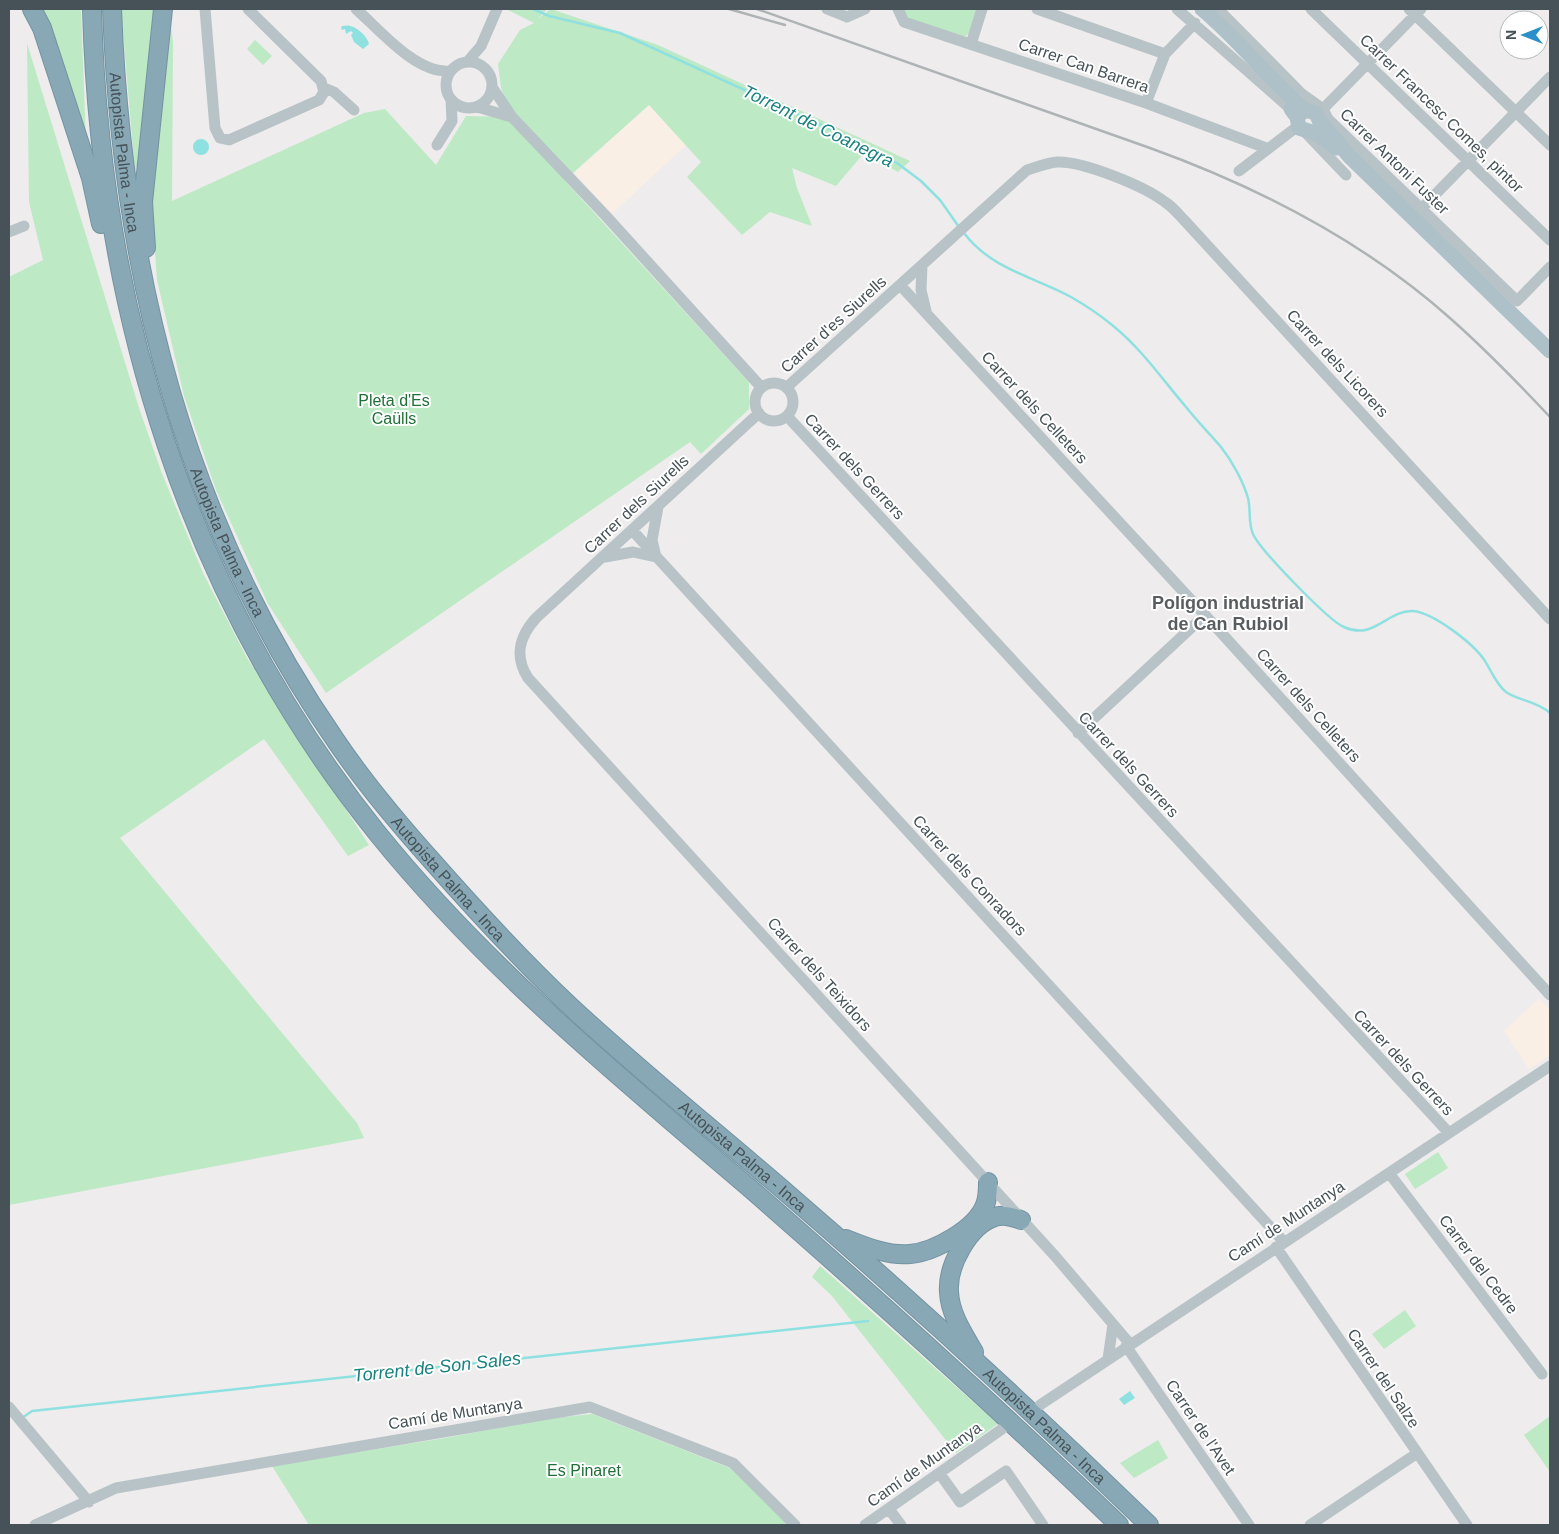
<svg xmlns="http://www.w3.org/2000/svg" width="1559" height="1534" viewBox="0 0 1559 1534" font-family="Helvetica,sans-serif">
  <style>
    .commercial { fill: #f9efe5 }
    .green { fill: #bde9c5 }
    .water { fill: #8fe1e1 }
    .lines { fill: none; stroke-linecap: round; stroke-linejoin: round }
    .stream { stroke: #8fe1e1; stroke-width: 2.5 }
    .highway-casing { stroke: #7393a2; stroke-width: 20 }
    .minor { stroke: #b8c3c7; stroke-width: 11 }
    .major { stroke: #aec0c8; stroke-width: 15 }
    .highway { stroke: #88a8b6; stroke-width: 18 }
    .rail { stroke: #aeb3b5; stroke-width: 2.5 }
    .labels { text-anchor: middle; stroke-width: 4; stroke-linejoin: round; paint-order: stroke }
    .street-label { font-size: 16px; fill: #465257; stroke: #fff }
    .park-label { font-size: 16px; fill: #1f7037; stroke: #fff }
    .water-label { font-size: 18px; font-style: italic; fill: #198182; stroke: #fff }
    .neighbourhood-label { font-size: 18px; font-weight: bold; fill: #595d60; stroke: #fff }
  </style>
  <rect width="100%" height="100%" fill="#eeecec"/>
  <path class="commercial" d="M649 105 686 145 612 214 574 173Z
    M1539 998 1550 1010V1055L1529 1069 1504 1031Z"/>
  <path class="green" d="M43 9H81L86 142 43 10Z
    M121 9H158L145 134 135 172Z
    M506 9H547L538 19 551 9 658 45 910 161 898 172 864 153 836 186 792 168 797 188 812 226 770 212 742 235 687 177 701 162 649 105 574 172 565 181 749 382V409L701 454 690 442 326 693 268 604 216 490 184 396 157 280 152 210 155 148 169 12 173 42 172 201 364 113 385 109 436 165 466 116 512 117 501 88 498 64 520 30 534 23Z
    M903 9H978L969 33 961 41 904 22Z
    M255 40 272 56 263 65 247 49Z
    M27 43 139 408 161 471 203 573 247 658 369 845 348 856 264 739 120 838 357 1123 364 1138 9 1205V277L43 260 29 202Z
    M1438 1152 1448 1168 1415 1189 1405 1174Z
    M820 1266 998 1424 956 1453 832 1296 812 1277Z
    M1405 1310 1416 1326 1384 1349 1372 1334Z
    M592 1414 730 1468 789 1525H309L272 1466 445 1438 545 1419Z
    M1550 1416V1472L1524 1435Z
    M1158 1440 1168 1458 1134 1478 1120 1463Z"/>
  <path class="water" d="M342 26C345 26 348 25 350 26 359 28 368 38 369 44L363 49 354 42 351 35 353 33 351 31 346 34 345 29 342 30 341 28Z
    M193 147a8 8 0 1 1 16 0a8 8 0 1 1-16 0Z
    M1130 1391 1135 1398 1124 1405 1119 1399Z"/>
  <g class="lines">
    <path class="stream" d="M533 9 549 16 620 33 843 135 897 163 921 181 940 200 959 227
      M964 233C991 269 1034 277 1071 297 1085 305 1100 315 1112 325 1141 348 1162 379 1186 407 1197 421 1210 434 1221 447 1232 461 1243 481 1248 498 1251 510 1248 523 1253 534 1260 550 1329 621 1344 627 1374 641 1387 610 1413 611 1434 613 1474 644 1485 661 1492 672 1496 684 1506 692 1519 701 1537 701 1550 713
      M22 1418 32 1411 868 1321"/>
    <g class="highway-casing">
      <g id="highway">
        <path d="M32 9 42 28 91 178 101 224"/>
        <path d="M92 9C100 309 188 598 378 834 487 969 621 1078 752 1190 877 1299 1000 1410 1119 1525"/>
        <path id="s1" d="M112 9C122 273 184 521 336 741 365 784 398 823 432 861 476 911 522 961 571 1007 641 1072 716 1132 789 1195 912 1301 1032 1411 1149 1525"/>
        <path d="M146 248 143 202 163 9"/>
        <path d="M846 1239C866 1247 888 1256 910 1254 934 1252 976 1229 985 1205 988 1198 988 1189 988 1182"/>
        <path d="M974 1352C963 1333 950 1314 949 1292 947 1266 969 1225 995 1217 1003 1214 1013 1217 1021 1220"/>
      </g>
    </g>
    <path class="minor" d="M205 9 215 128 220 138 229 140 319 100 324 92 321 81 248 9
      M356 9C380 30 416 74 450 71
      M827 9 847 17
      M898 9 904 22 1146 103 1266 148
      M1037 9 1165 54
      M1177 9 1293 111
      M1218 9 1302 94 1323 109 1328 119 1517 301 1550 267
      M1311 9 1550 240
      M1409 9 1550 145
      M847 17 865 9
      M971 44 982 9
      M468 61 481 46 497 9
      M446 85a23 23 0 1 1 46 0a23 23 0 1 1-46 0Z
      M492 87 512 117 606 216 761 387
      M324 88 334 92 354 110
      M1146 103 1165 54 1195 23
      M477 107 512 117
      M1323 109 1421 9
      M1304 131 1346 175
      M437 145 452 121 451 99
      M1239 171 1298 126
      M1421 209 1550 77
      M9 232 24 226
      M922 266 921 290 926 311
      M900 285 1205 615 1550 995
      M755 402a19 19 0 1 1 38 0a19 19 0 1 1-38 0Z
      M787 387 1027 170C1037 167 1046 163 1057 162 1083 161 1144 186 1165 202 1173 207 1179 215 1185 221L1550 619
      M759 413 536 618C519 637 514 656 528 678L1055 1256 1130 1344
      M787 416 1449 1133
      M632 530 1284 1242
      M605 557 633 552 656 557 652 540 658 507
      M1078 733 1205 615
      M1389 1173 1542 1374
      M1276 1247 1467 1525
      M1126 1346 1249 1525
      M1108 1359 1113 1324
      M1040 1405 1550 1066
      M9 1407 89 1502
      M940 1474 960 1502 1006 1471 1043 1525
      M889 1509 901 1525
      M35 1525 116 1488 590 1407 733 1463 795 1525
      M865 1525 1002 1429
      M1310 1525 1416 1454"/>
    <path class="major" d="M1202 9C1239 40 1269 79 1305 110
      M1291 109 1297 117 1299 128 1315 133 1336 148
      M1297 117 1305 110 1316 113 1319 120 1349 156 1550 351"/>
    <use href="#highway" class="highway"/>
    <path class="rail" d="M729 9 785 25
      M757 9 1150 148C1258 187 1365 242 1451 319 1486 350 1519 384 1550 417"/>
  </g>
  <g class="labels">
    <g class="street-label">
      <text transform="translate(1084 65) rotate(19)" y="6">Carrer Can Barrera</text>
      <text transform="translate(1442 113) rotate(44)" y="6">Carrer Francesc Comes, pintor</text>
      <text dy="6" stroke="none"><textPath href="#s1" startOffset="144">Autopista Palma - Inca</textPath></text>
      <text transform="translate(1395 161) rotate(44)" y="6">Carrer Antoni Fuster</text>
      <text transform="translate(833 324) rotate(-42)" y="6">Carrer d'es Siurells</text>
      <text transform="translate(1338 363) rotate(47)" y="6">Carrer dels Licorers</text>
      <text transform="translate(1035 407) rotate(47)" y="6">Carrer dels Celleters</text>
      <text transform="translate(855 466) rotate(47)" y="6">Carrer dels Gerrers</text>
      <text transform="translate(636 504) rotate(-43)" y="6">Carrer dels Siurells</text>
      <text dy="6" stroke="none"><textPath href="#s1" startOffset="549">Autopista Palma - Inca</textPath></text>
      <text transform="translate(1309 705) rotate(48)" y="6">Carrer dels Celleters</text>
      <text transform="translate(1129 764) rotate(47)" y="6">Carrer dels Gerrers</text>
      <text transform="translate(970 875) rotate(47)" y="6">Carrer dels Conradors</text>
      <text dy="6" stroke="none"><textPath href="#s1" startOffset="954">Autopista Palma - Inca</textPath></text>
      <text transform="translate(820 974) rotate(48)" y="6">Carrer dels Teixidors</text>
      <text transform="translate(1404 1062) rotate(47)" y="6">Carrer dels Gerrers</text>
      <text dy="6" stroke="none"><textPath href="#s1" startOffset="1359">Autopista Palma - Inca</textPath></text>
      <text transform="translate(1286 1221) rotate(-33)" y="6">Camí de Muntanya</text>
      <text transform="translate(1479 1264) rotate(53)" y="6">Carrer del Cedre</text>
      <text transform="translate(1384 1378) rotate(56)" y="6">Carrer del Salze</text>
      <text transform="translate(455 1413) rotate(-9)" y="6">Camí de Muntanya</text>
      <text dy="6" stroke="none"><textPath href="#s1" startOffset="1764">Autopista Palma - Inca</textPath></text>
      <text transform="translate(1201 1427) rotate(56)" y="6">Carrer de l'Avet</text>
      <text transform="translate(924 1464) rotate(-35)" y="6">Camí de Muntanya</text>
    </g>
    <g class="park-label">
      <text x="394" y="406">Pleta d'Es<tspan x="394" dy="18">Caülls</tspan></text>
      <text x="584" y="1476">Es Pinaret</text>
    </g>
    <g class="water-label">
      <text transform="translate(818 126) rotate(26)" y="6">Torrent de Coanegra</text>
      <text transform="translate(437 1367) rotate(-6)" y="6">Torrent de Son Sales</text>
    </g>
    <g class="neighbourhood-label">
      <text x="1228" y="609">Polígon industrial<tspan x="1228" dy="21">de Can Rubiol</tspan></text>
    </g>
  </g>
  <rect width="1559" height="1534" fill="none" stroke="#465257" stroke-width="20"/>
  <g transform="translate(1524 35) rotate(270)"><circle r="24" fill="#ffffff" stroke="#b5babc"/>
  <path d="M0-4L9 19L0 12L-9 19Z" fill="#2b90c9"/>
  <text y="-8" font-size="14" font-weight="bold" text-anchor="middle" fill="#465257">N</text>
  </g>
</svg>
